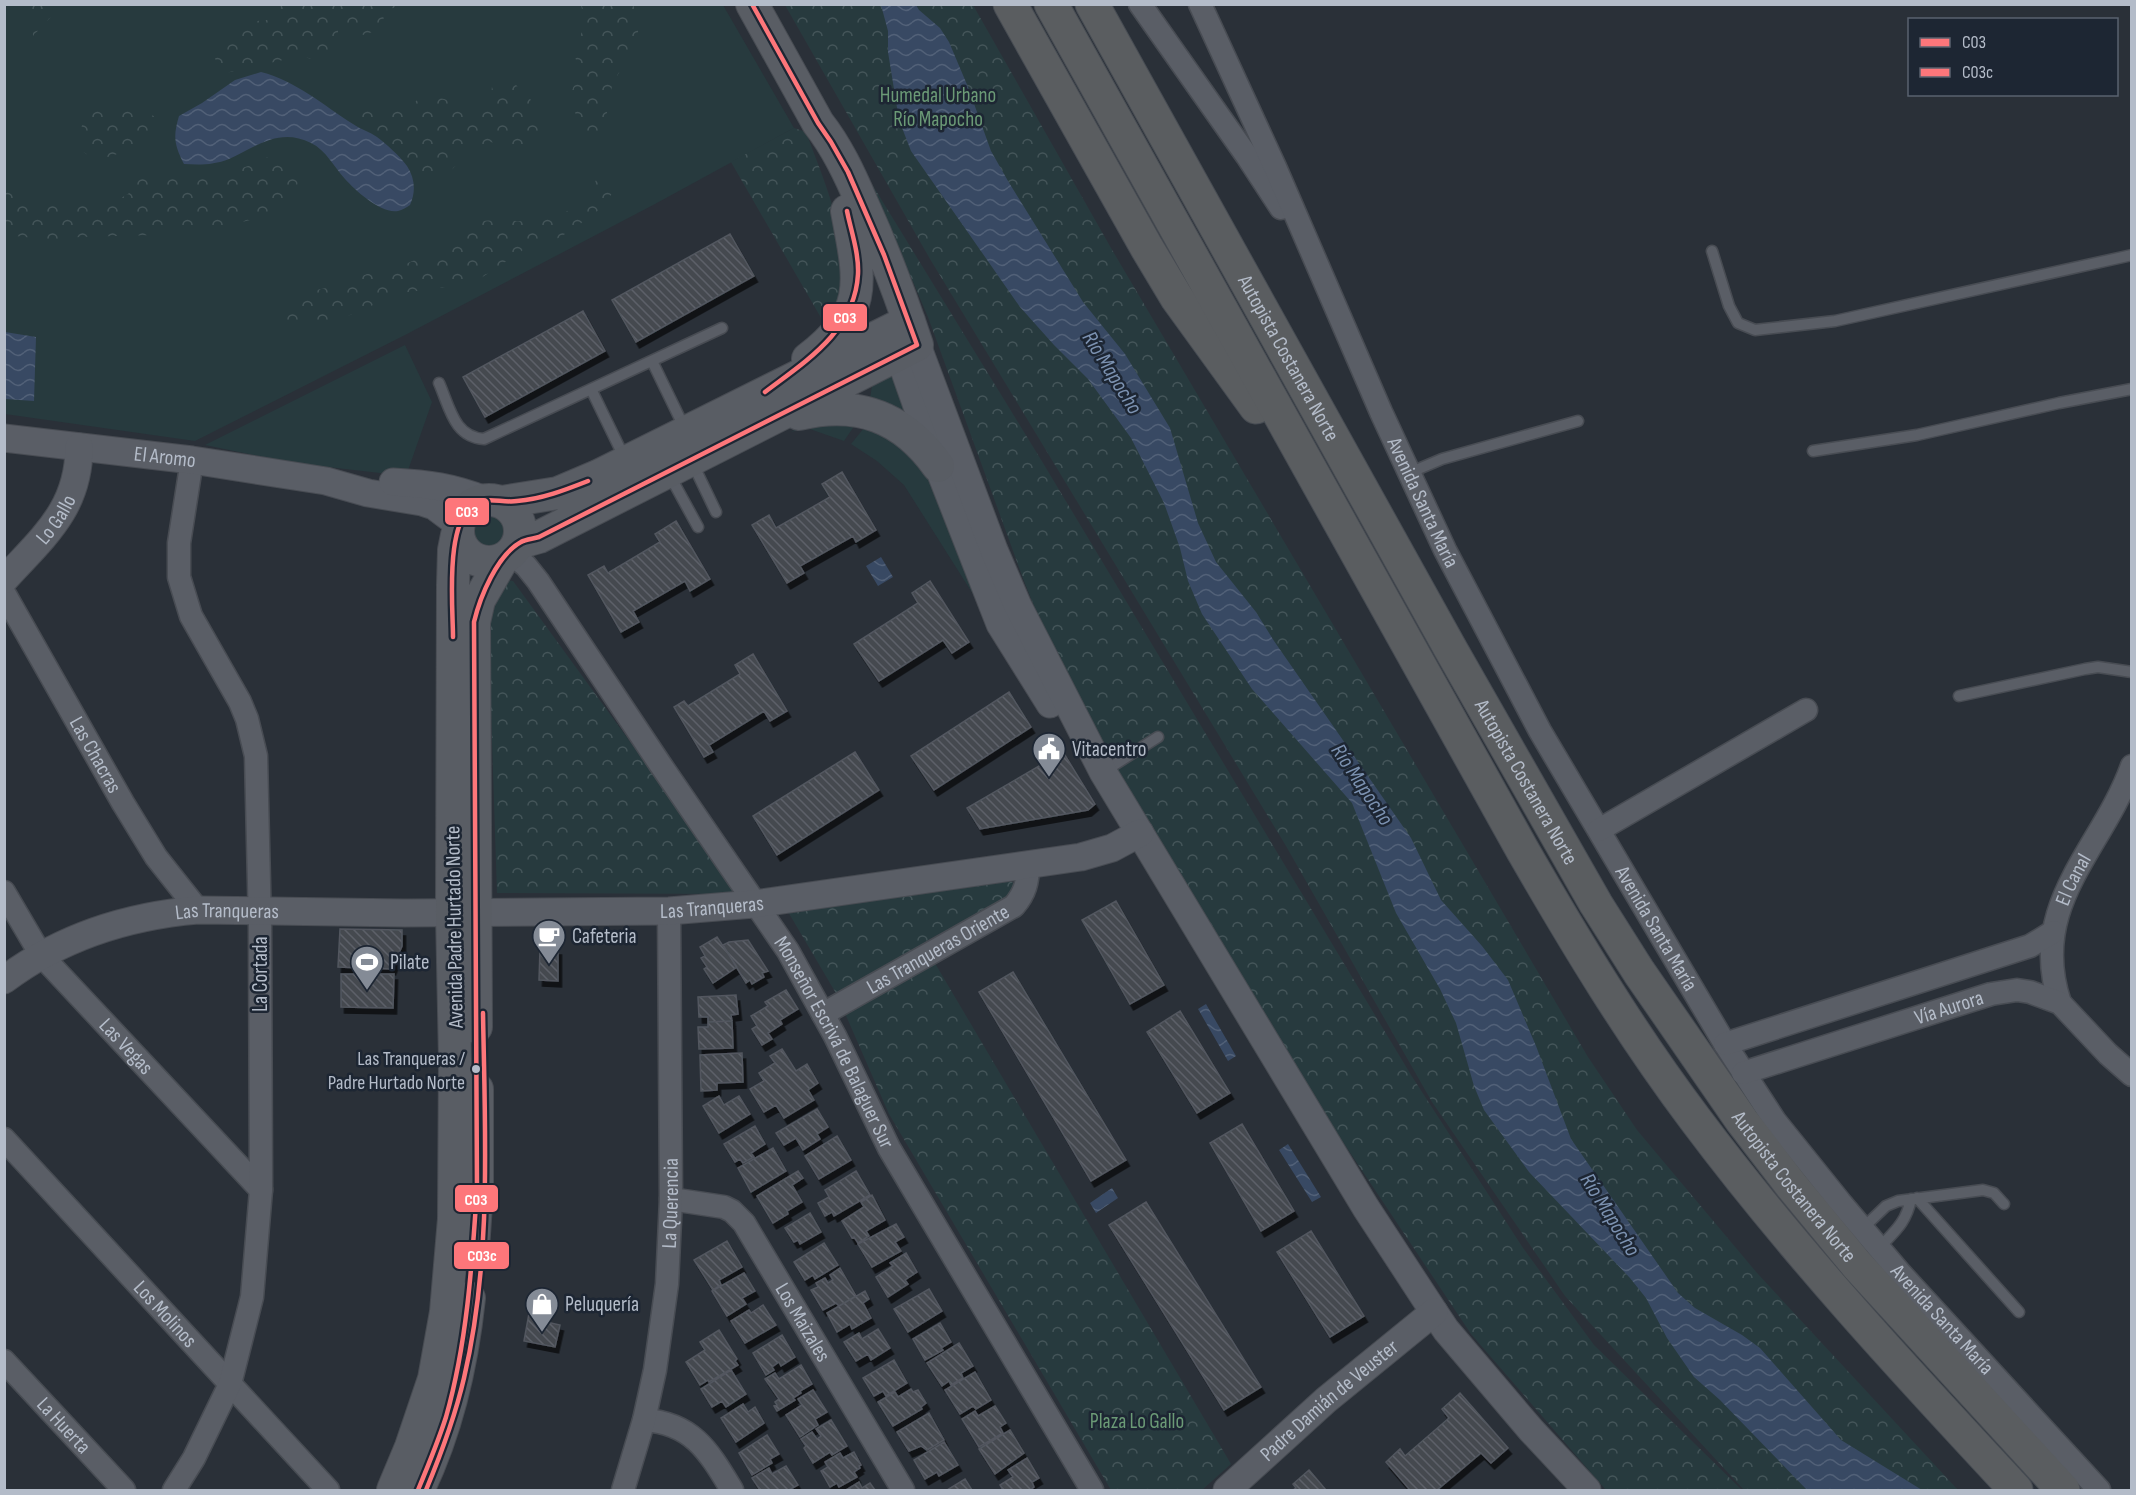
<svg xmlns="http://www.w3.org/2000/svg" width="2136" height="1495" viewBox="0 0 2136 1495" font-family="'Sofia Sans Condensed',sans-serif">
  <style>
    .grass { fill: #273a3e }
    .forest { fill: url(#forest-crowns) }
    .water { fill: url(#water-waves) }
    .building { fill: url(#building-back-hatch); stroke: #52575f; stroke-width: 1.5; filter: url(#shadow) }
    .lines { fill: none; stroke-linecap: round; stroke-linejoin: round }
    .service-casing { stroke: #484c53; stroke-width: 13 }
    .minor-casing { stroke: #484c53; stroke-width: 25 }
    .tertiary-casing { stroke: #484c53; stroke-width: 29 }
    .secondary-casing { stroke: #484c53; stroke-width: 34 }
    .motorway-casing { stroke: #474c53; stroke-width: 35 }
    .service { stroke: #5a5e66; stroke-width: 10 }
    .minor { stroke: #5a5e66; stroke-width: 22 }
    .tertiary { stroke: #5a5e66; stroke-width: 27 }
    .secondary { stroke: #595d64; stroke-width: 32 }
    .motorway { stroke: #5a5d60; stroke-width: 33 }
    .bus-1-casing { stroke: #1d2633; stroke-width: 9 }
    .bus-2-casing { stroke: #1d2633; stroke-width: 9 }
    .bus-1 { stroke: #fd767a; stroke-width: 4.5 }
    .bus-2 { stroke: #fd767a; stroke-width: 4.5 }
    .bus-dot { fill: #b4bcc9; stroke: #1d2633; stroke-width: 2 }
    .labels { text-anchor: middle; stroke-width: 5; stroke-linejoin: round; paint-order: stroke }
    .bus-label { font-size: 20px; fill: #b4bcc9; stroke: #1d2633; text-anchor: end }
    .park-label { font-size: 21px; fill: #6b9a76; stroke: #1d2633 }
    .street-label { font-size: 21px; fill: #b4bcc9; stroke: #1d2633 }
    .poi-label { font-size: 21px; fill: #b4bcc9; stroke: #1d2633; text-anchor: start }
    .water-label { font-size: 22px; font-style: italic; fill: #7c92b1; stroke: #1d2633 }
    .line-badge { stroke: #1d2633; stroke-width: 2 }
    .badge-label { font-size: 16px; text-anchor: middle; font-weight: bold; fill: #fff }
  </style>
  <defs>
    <pattern id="forest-crowns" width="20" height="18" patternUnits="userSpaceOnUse" patternTransform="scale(1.5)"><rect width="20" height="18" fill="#273a3e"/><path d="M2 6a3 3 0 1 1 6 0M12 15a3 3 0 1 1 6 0" fill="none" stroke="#445559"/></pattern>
    <pattern id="water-waves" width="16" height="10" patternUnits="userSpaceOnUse" patternTransform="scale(1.5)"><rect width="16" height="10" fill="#384963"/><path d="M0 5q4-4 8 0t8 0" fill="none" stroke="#526178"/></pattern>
    <pattern id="building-back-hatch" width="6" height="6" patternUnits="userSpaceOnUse" patternTransform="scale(1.5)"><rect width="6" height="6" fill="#444950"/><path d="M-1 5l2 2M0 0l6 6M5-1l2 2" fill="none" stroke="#5d6168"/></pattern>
    <filter id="shadow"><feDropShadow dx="3.5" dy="6" stdDeviation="0" flood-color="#0009"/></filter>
  </defs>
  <rect width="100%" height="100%" fill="#2a3038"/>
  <path class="grass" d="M5 5H723L794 128 655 204 407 334 195 441 5 414Z
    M405 345 432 402 406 476 293 463 205 445Z
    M892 376 922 426 869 405 872 386Z
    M865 419 927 456 1002 640 904 485 877 461 851 444 864 428Z
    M855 425 844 441 807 428 791 432 802 426Z
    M467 531a20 20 0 1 1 40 0a20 20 0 1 1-40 0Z"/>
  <path class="forest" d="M32 5H62L33 36Z
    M281 5V4L402 5 384 11 383 28 364 35 349 30 338 29V50L315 60 301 56 221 74 213 53 257 21 276 19Z
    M581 5H633C637 13 640 22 638 32 635 53 618 69 611 90 607 104 608 122 599 135 597 138 592 141 588 144L580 135 571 93 576 80 578 67 574 53 585 23Z
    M785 5H973L1111 248 1588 1057 1637 1130 1757 1273 1958 1490H1744L1565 1296 1432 1102 1286 846 930 259Z
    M508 77 534 103 545 124 537 143 513 151 491 142 473 147 445 177 422 172 385 137 360 128 346 113 358 107 376 113 398 109 429 95 478 108 491 97 492 86Z
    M141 105 166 127C150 137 114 161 95 158 89 157 83 151 78 148 82 136 80 124 86 113L102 109Z
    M794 128 806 132C822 176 852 244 843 291 841 302 832 315 824 323L731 162Z
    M279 156 299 176 296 192 280 200 262 217 222 227 193 225 155 235 79 237 55 240 15 236 5 228V168L16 181 22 203 42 208 86 196C107 206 116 202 134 190L137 179 173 171 211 178 248 166 262 158Z
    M609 170 615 186 607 204 572 230 553 241 523 250 478 280 454 286 401 293 322 327 284 322 283 307 306 292 331 287 367 274 391 270 415 260 444 254 462 242 478 221 500 220 535 222 579 207 589 198 599 172Z
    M870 181 1043 463 1411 1075 1523 1248 1594 1345 1742 1490H1606L1471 1334 1295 1070 1106 753 1062 676 1024 581 928 317Z
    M505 580 513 581 741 894 497 893 488 619Z
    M1009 879 1013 883 1014 889 1010 895 923 943 1231 1464 1202 1490H1111L889 1114 837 995 787 910Z"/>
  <path class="water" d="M881 5H916L919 10 940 28 949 42 968 87 991 151 1008 181 1083 302 1125 354 1170 428 1198 523 1216 562 1256 612 1274 641 1411 838 1441 900 1482 946 1508 980 1536 1046 1571 1139 1678 1293 1695 1308 1742 1335 1760 1348 1841 1440 1922 1490H1807L1720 1400 1694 1377 1667 1338 1646 1298 1630 1278 1529 1172 1484 1110 1474 1086 1456 1023 1440 989 1396 913 1352 803 1252 689 1202 614 1188 581 1180 548 1164 503 1131 438 1088 379 1054 345 1020 307 911 151 899 120 888 52V31Z
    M261 72C296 81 323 105 353 124 360 129 370 132 377 137 386 144 400 156 407 166 415 178 416 192 410 205 407 207 402 210 398 211 381 214 356 191 345 179 334 167 326 150 311 143 279 127 256 147 229 159 214 165 200 165 184 164 174 145 173 136 179 116L202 103 235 80Z
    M5 332 36 337 34 401 5 399Z
    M881 557 893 577 878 586 866 566Z
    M1206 1004 1236 1056 1228 1061 1198 1009Z
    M1288 1144 1321 1197 1312 1202 1279 1150Z
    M1112 1188 1118 1198 1096 1213 1090 1203Z"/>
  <path class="building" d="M730 234 754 276 636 342 612 300Z
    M583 311 605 351 485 417 463 377Z
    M842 472 876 530 856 542 853 536 800 566 804 573 787 583 752 525 769 515 776 528 830 497 822 484Z
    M676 521 710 579 690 591 685 581 633 611 639 622 621 632 588 575 604 566 608 573 660 542 655 534Z
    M930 581 969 642 952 653 943 640 879 681 854 644 918 603 912 593Z
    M753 654 787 711 770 721 764 711 709 745 713 752 704 757 674 707 684 701 688 706 740 674 735 665Z
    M1009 692 1031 727 934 790 911 756Z
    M855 752 879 790 777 855 753 816Z
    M1063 752 1095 804 1088 810 980 829 967 808Z
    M1116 901 1164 985 1130 1004 1082 920Z
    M340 929 402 930V946L392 969 338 967Z
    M717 937 737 967 713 983 704 969 707 967 701 958 705 956 700 947Z
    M748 940 768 971 762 973 764 977 752 984 750 980 746 983 723 945 729 942Z
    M540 949H558V981L539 980Z
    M1013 972 1126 1160 1091 1181 979 992Z
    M341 974H394L393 1008 341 1007Z
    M786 990 798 1009 780 1020 782 1024 768 1033 772 1039 762 1045 752 1029 757 1026 751 1016 768 1006 765 1002Z
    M736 995 738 1014 731 1015 732 1021 708 1022V1017H699L698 997Z
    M1180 1011 1230 1093 1197 1113 1147 1032Z
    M732 1021 733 1048 699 1049 698 1027H708V1022Z
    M782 1049 796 1071 807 1064 818 1083 808 1090 814 1100 784 1118 776 1105 764 1112 750 1089 764 1081 759 1073 775 1063 770 1056Z
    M742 1053 743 1082 717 1083V1090L701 1091 700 1055Z
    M719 1096 724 1105 739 1096 750 1114 719 1133 703 1106Z
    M817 1109 828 1127 817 1134 820 1139 803 1150 796 1138 784 1145 776 1133Z
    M1242 1124 1294 1211 1261 1231 1210 1143Z
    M755 1126 765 1144 751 1153 754 1157 743 1163 740 1159 735 1162 724 1144Z
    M837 1136 851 1160 819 1179 805 1156Z
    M773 1148 786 1171 751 1192 738 1168Z
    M798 1171 803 1178 792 1185 802 1202 787 1211 788 1214 773 1223 757 1196Z
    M856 1171 870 1195 834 1216 832 1212 825 1216 818 1203 829 1197 825 1190Z
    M872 1195 885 1220 866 1231 869 1236 858 1243 854 1237 852 1238 842 1221 864 1207 861 1202Z
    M1146 1202 1261 1387 1224 1410 1109 1225Z
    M810 1213 821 1232 800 1244 798 1240 794 1242 785 1228Z
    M896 1224 904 1237 895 1242 901 1251 872 1267 858 1244Z
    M1311 1231 1364 1316 1330 1337 1277 1252Z
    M727 1241 742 1267 719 1280 721 1285 713 1290 694 1260Z
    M824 1243 838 1265 815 1279 813 1275 805 1280 794 1262Z
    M906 1253 917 1272 905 1280 908 1284 888 1297 876 1277 893 1266 890 1263Z
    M840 1268 856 1296 839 1306 836 1303 823 1310 811 1290 818 1287 816 1283 825 1278 828 1283 833 1280 830 1275Z
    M744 1273 755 1291 742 1298 746 1304 727 1316 712 1291Z
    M929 1289 942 1311 908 1332 894 1309Z
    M865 1291 869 1299 863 1303 871 1318 852 1329 850 1324 837 1332 827 1313Z
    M763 1305 776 1325 745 1343 731 1321 749 1310 751 1313Z
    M530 1308 544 1312 542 1321 560 1325 555 1347 524 1341Z
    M940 1323 951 1342 941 1348 943 1350 925 1360 913 1339Z
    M878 1329 890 1348 871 1360 868 1354 856 1361 844 1342 859 1333 862 1339Z
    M719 1330 737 1359 735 1361 738 1365 709 1382 708 1380 700 1385 686 1362 705 1350 700 1342Z
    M782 1335 795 1357 781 1366 779 1362 772 1367 774 1370 766 1375 753 1353Z
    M959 1343 973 1366 961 1373 963 1378 951 1385 949 1381 942 1386 927 1363Z
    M894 1360 907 1383 886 1396 883 1391 874 1396 863 1378Z
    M801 1365 812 1384 800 1391 801 1393 793 1398 795 1400 777 1411 774 1406 777 1405 775 1402 779 1399 765 1379 775 1373 779 1379Z
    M731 1370 746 1394 726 1407 722 1401 712 1407 701 1389Z
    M975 1372 991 1400 976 1409 973 1406 960 1414 945 1390Z
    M911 1389 913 1392 918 1390 926 1403 921 1407 922 1409 893 1426 878 1402 895 1392 898 1397Z
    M813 1390 827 1412 815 1419 818 1425 800 1437 786 1415 802 1405 798 1399Z
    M1460 1393 1508 1448 1491 1463 1481 1453 1437 1490H1410L1386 1462 1400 1449 1405 1456 1449 1418 1442 1409Z
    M743 1404 748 1412 755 1407 764 1423 736 1442 721 1418Z
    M995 1406 1006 1423 1000 1427 1003 1433 979 1447 962 1419 975 1411 978 1416Z
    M929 1413 944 1440 927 1450 921 1446 909 1451 897 1432Z
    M831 1420 847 1446 832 1455 830 1452 813 1463 804 1448 806 1446 801 1439 812 1432 817 1439 821 1436 816 1429Z
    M1010 1430 1024 1453 995 1474 979 1449Z
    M767 1435 779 1454 770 1459 772 1463 752 1475 739 1453Z
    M944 1442 958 1465 939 1476 937 1472 925 1479 914 1460Z
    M854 1452 861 1465 859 1466 860 1468 854 1472 857 1477 839 1487 837 1483 830 1487 821 1471 828 1467 825 1462 840 1453 843 1458Z
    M1027 1458 1039 1478 1032 1482 1034 1487 1030 1490H1003L1000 1485 1013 1477 1008 1470Z
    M786 1466 798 1485 789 1490H760L752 1478 769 1468 772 1474Z
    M1309 1470 1326 1490H1293L1296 1488 1293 1484Z
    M965 1479 972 1490H947Z
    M859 1482 862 1488 870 1483 875 1490H846Z"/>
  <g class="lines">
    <g class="service-casing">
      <path id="service" d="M1712 251 1729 306 1738 323 1755 330 1835 321 2132 255
        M652 361 685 429
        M439 383C450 408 454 437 484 439L722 328
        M591 389 625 459
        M1813 451 1917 435 2059 403 2132 389
        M692 462 716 512
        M1409 473 1442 459 1578 421
        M669 474 698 527
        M1959 696 2085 669 2098 667 2132 672
        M1103 772 1158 737
        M1917 1198 2019 1312
        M1862 1229 1886 1206 1898 1201 1983 1190 1994 1193 2004 1204
        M1879 1248C1895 1231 1906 1223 1911 1199"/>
    </g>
    <g class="minor-casing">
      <g id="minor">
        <path d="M1140 4 1247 156 1281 208"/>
        <path id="s1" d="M1200 4 1275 167 1381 412 1445 550 1540 731 1725 1044 1775 1121 1840 1202 1901 1274 2099 1490"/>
        <path id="s2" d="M511 553 526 566 538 581 660 764 788 951 835 1036 889 1148 1092 1490"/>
        <path id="s3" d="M4 593 123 803 156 857 198 910"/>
        <path d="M1599 830 1806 710"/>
        <path id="s4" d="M4 892 41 955 261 1190"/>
        <path id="s5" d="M2060 1003C2027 904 2102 850 2132 766"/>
        <path id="s6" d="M823 1014 1014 906C1025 893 1028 882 1028 865"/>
        <path d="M1725 1044 2030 946 2053 932"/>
        <path id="s7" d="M1743 1073 1991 994 2017 990 2030 992 2060 1003 2108 1054 2132 1075"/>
        <path id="s8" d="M4 1139 328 1490"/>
        <path id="s9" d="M671 1199 724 1207 732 1211 744 1223 903 1490"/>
        <path id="s10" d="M4 1361 124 1490"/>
        <path d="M644 1420C693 1423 709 1452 732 1490"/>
        <path d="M174 1490 194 1458 230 1384 252 1297 261 1190 260 926 256 756 247 719 240 702 191 616 179 577V543L192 460"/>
        <path id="s11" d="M623 1490 644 1420 655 1370 667 1284 671 1199 669 911"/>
      </g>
    </g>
    <g class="tertiary-casing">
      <g id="tertiary">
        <path d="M892 335 938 466 1000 624 1050 704"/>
        <path d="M917 345 994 550 1018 606 1103 772 1366 1208 1434 1312 1446 1330 1531 1430 1587 1490"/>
        <path id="s12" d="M4 438 192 460 326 481 368 493 422 502 434 506 458 524"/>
        <path d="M393 482C429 484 451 487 485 500"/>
        <path id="s13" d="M4 580C43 537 79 509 79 447"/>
        <path id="s14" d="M4 980C61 937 127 916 198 910L405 913 669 911 754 904 1081 857 1112 848 1140 833"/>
        <path id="s15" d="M1227 1490 1326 1400 1434 1312"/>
      </g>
    </g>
    <g class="secondary-casing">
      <path id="secondary" d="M808 359C870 311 860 281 847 211
        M799 414C858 400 903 417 938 466
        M458 531a31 31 0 1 1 62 0a31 31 0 1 1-62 0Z
        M502 502 558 493 598 476 909 321
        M518 543 539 537 917 345C901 297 883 249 862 203 850 175 837 147 818 123L752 4
        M476 1027 474 622 479 600 502 560
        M473 1249 477 1189V1089
        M393 1490 411 1447 434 1379 446 1312 454 1219 455 1059 452 913 453 585 454 550 457 535
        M418 1490C447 1430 462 1365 469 1298"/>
    </g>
    <g class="motorway-casing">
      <g id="motorway">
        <path d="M1010 4 1147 248 1177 298 1256 407"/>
        <path d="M1051 4 1523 851C1576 943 1631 1034 1695 1119 1793 1250 1905 1371 2016 1490"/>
        <path id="s16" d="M1092 4 1450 648 1596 904 1639 972 1742 1121 1791 1185 1857 1265 2063 1490"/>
      </g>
    </g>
    <use href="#service" class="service"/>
    <use href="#minor" class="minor"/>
    <use href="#tertiary" class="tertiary"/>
    <use href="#secondary" class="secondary"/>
    <use href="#motorway" class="motorway"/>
    <g class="bus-1-casing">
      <path id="bus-1" d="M765 392C806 361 855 331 858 274 859 253 851 231 847 211
        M453 637C453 606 443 511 481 501 492 498 505 503 517 501 542 499 565 490 588 481
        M418 1490C428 1466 438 1442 446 1417 467 1343 472 1265 477 1189L474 622C480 597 497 555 521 542 526 539 533 539 539 537L917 345 884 255 848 172 831 142 818 123 752 4"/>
    </g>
    <g class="bus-2-casing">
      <path id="bus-2" d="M426 1490C441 1454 455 1417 464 1378 492 1259 485 1134 483 1013"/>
    </g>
    <use href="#bus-1" class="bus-1"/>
    <use href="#bus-2" class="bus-2"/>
  </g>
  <defs>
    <g id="civic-pin" transform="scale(1.725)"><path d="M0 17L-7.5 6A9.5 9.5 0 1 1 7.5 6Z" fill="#848b96" stroke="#1d2633"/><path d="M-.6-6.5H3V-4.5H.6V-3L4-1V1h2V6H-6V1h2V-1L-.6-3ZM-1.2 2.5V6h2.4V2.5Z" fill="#fff"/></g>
    <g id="cafe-pin" transform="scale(1.725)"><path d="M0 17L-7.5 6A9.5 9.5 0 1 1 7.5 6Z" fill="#848b96" stroke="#1d2633"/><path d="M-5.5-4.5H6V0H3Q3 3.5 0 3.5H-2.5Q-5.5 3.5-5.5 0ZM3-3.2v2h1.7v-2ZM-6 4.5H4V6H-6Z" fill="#fff"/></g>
    <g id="stadium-pin" transform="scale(1.725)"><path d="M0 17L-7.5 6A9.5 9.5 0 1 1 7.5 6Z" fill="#848b96" stroke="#1d2633"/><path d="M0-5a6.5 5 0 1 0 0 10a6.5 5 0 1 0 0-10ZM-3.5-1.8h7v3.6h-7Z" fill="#fff"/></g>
    <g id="shop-pin" transform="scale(1.725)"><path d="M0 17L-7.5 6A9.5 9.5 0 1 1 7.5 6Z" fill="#848b96" stroke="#1d2633"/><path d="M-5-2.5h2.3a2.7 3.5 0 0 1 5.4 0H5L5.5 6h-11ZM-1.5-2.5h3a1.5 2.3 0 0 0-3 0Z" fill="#fff"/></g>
  </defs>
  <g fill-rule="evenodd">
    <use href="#civic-pin" x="1049" y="749"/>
    <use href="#cafe-pin" x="549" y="936"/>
    <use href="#stadium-pin" x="367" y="962"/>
    <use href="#shop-pin" x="542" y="1304"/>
  </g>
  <circle class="bus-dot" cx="476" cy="1069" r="5"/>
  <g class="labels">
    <g class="bus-label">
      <text x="465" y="1065">Las Tranqueras /<tspan x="465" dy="24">Padre Hurtado Norte</tspan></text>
    </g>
    <g class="park-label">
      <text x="938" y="102">Humedal Urbano<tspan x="938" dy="24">Río Mapocho</tspan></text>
      <text x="1137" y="1428">Plaza Lo Gallo</text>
    </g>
    <g class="street-label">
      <text dy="7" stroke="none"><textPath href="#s16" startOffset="405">Autopista Costanera Norte</textPath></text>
      <text dy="7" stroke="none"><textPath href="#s12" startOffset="162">El Aromo</textPath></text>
      <text dy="7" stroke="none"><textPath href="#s1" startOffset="546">Avenida Santa María</textPath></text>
      <text dy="7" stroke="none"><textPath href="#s13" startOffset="80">Lo Gallo</textPath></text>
      <text dy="7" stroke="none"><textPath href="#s3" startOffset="186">Las Chacras</textPath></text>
      <text dy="7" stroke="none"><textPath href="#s16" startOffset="891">Autopista Costanera Norte</textPath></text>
      <text dy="7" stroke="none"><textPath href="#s5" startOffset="128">El Canal</textPath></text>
      <text dy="7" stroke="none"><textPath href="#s14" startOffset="723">Las Tranqueras</textPath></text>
      <text dy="7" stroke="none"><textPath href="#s14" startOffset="238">Las Tranqueras</textPath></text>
      <text transform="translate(454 927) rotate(-91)" y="7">Avenida Padre Hurtado Norte</text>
      <text dy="7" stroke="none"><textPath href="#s1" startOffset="1032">Avenida Santa María</textPath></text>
      <text dy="7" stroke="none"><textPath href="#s6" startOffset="132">Las Tranqueras Oriente</textPath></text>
      <text transform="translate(260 974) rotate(-90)" y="7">La Cortada</text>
      <text dy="7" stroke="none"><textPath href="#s7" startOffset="216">Vía Aurora</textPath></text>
      <text dy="7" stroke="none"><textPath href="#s2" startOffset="588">Monseñor Escrivá de Balaguer Sur</textPath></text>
      <text dy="7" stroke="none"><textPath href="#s4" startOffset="198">Las Vegas</textPath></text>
      <text dy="7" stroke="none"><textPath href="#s16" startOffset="1377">Autopista Costanera Norte</textPath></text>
      <text dy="7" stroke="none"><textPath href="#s11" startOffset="292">La Querencia</textPath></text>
      <text dy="7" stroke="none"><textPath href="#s8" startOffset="238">Los Molinos</textPath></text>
      <text dy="7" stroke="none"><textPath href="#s1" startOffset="1518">Avenida Santa María</textPath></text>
      <text dy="7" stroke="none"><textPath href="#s9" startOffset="195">Los Maizales</textPath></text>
      <text dy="7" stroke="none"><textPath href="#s15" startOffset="136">Padre Damián de Veuster</textPath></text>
      <text dy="7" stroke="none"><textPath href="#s10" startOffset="88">La Huerta</textPath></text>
    </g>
    <g class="poi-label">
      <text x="1072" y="756">Vitacentro</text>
      <text x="572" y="943">Cafeteria</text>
      <text x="390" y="969">Pilate</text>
      <text x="565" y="1311">Peluquería</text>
    </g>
    <g class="water-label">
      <text transform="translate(1113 372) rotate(58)" y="8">Río Mapocho</text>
      <text transform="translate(1363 784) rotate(56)" y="8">Río Mapocho</text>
      <text transform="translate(1611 1214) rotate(58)" y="8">Río Mapocho</text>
    </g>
  </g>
  <g class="line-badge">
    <rect x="822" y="303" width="46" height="29" rx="6" fill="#fd767a"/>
    <rect x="444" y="497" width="46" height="29" rx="6" fill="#fd767a"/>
    <rect x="454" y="1184" width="45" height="29" rx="6" fill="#fd767a"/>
    <rect x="453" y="1241" width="57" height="29" rx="6" fill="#fd767a"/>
  </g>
  <g class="badge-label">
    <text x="845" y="323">C03</text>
    <text x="467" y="517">C03</text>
    <text x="476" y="1205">C03</text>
    <text x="482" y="1261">C03c</text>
  </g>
  <rect width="2136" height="1495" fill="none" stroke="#b4bcc9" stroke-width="12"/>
  <rect x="1908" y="18" width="210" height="78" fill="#1d2633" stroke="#59626f" stroke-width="1.5"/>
  <rect x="1920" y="38" width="30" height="9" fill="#fd767a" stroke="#59626f" stroke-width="1.5"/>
  <text x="1962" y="48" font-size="18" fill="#b4bcc9">C03</text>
  <rect x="1920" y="68" width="30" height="9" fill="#fd767a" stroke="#59626f" stroke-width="1.5"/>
  <text x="1962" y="78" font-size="18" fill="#b4bcc9">C03c</text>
</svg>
